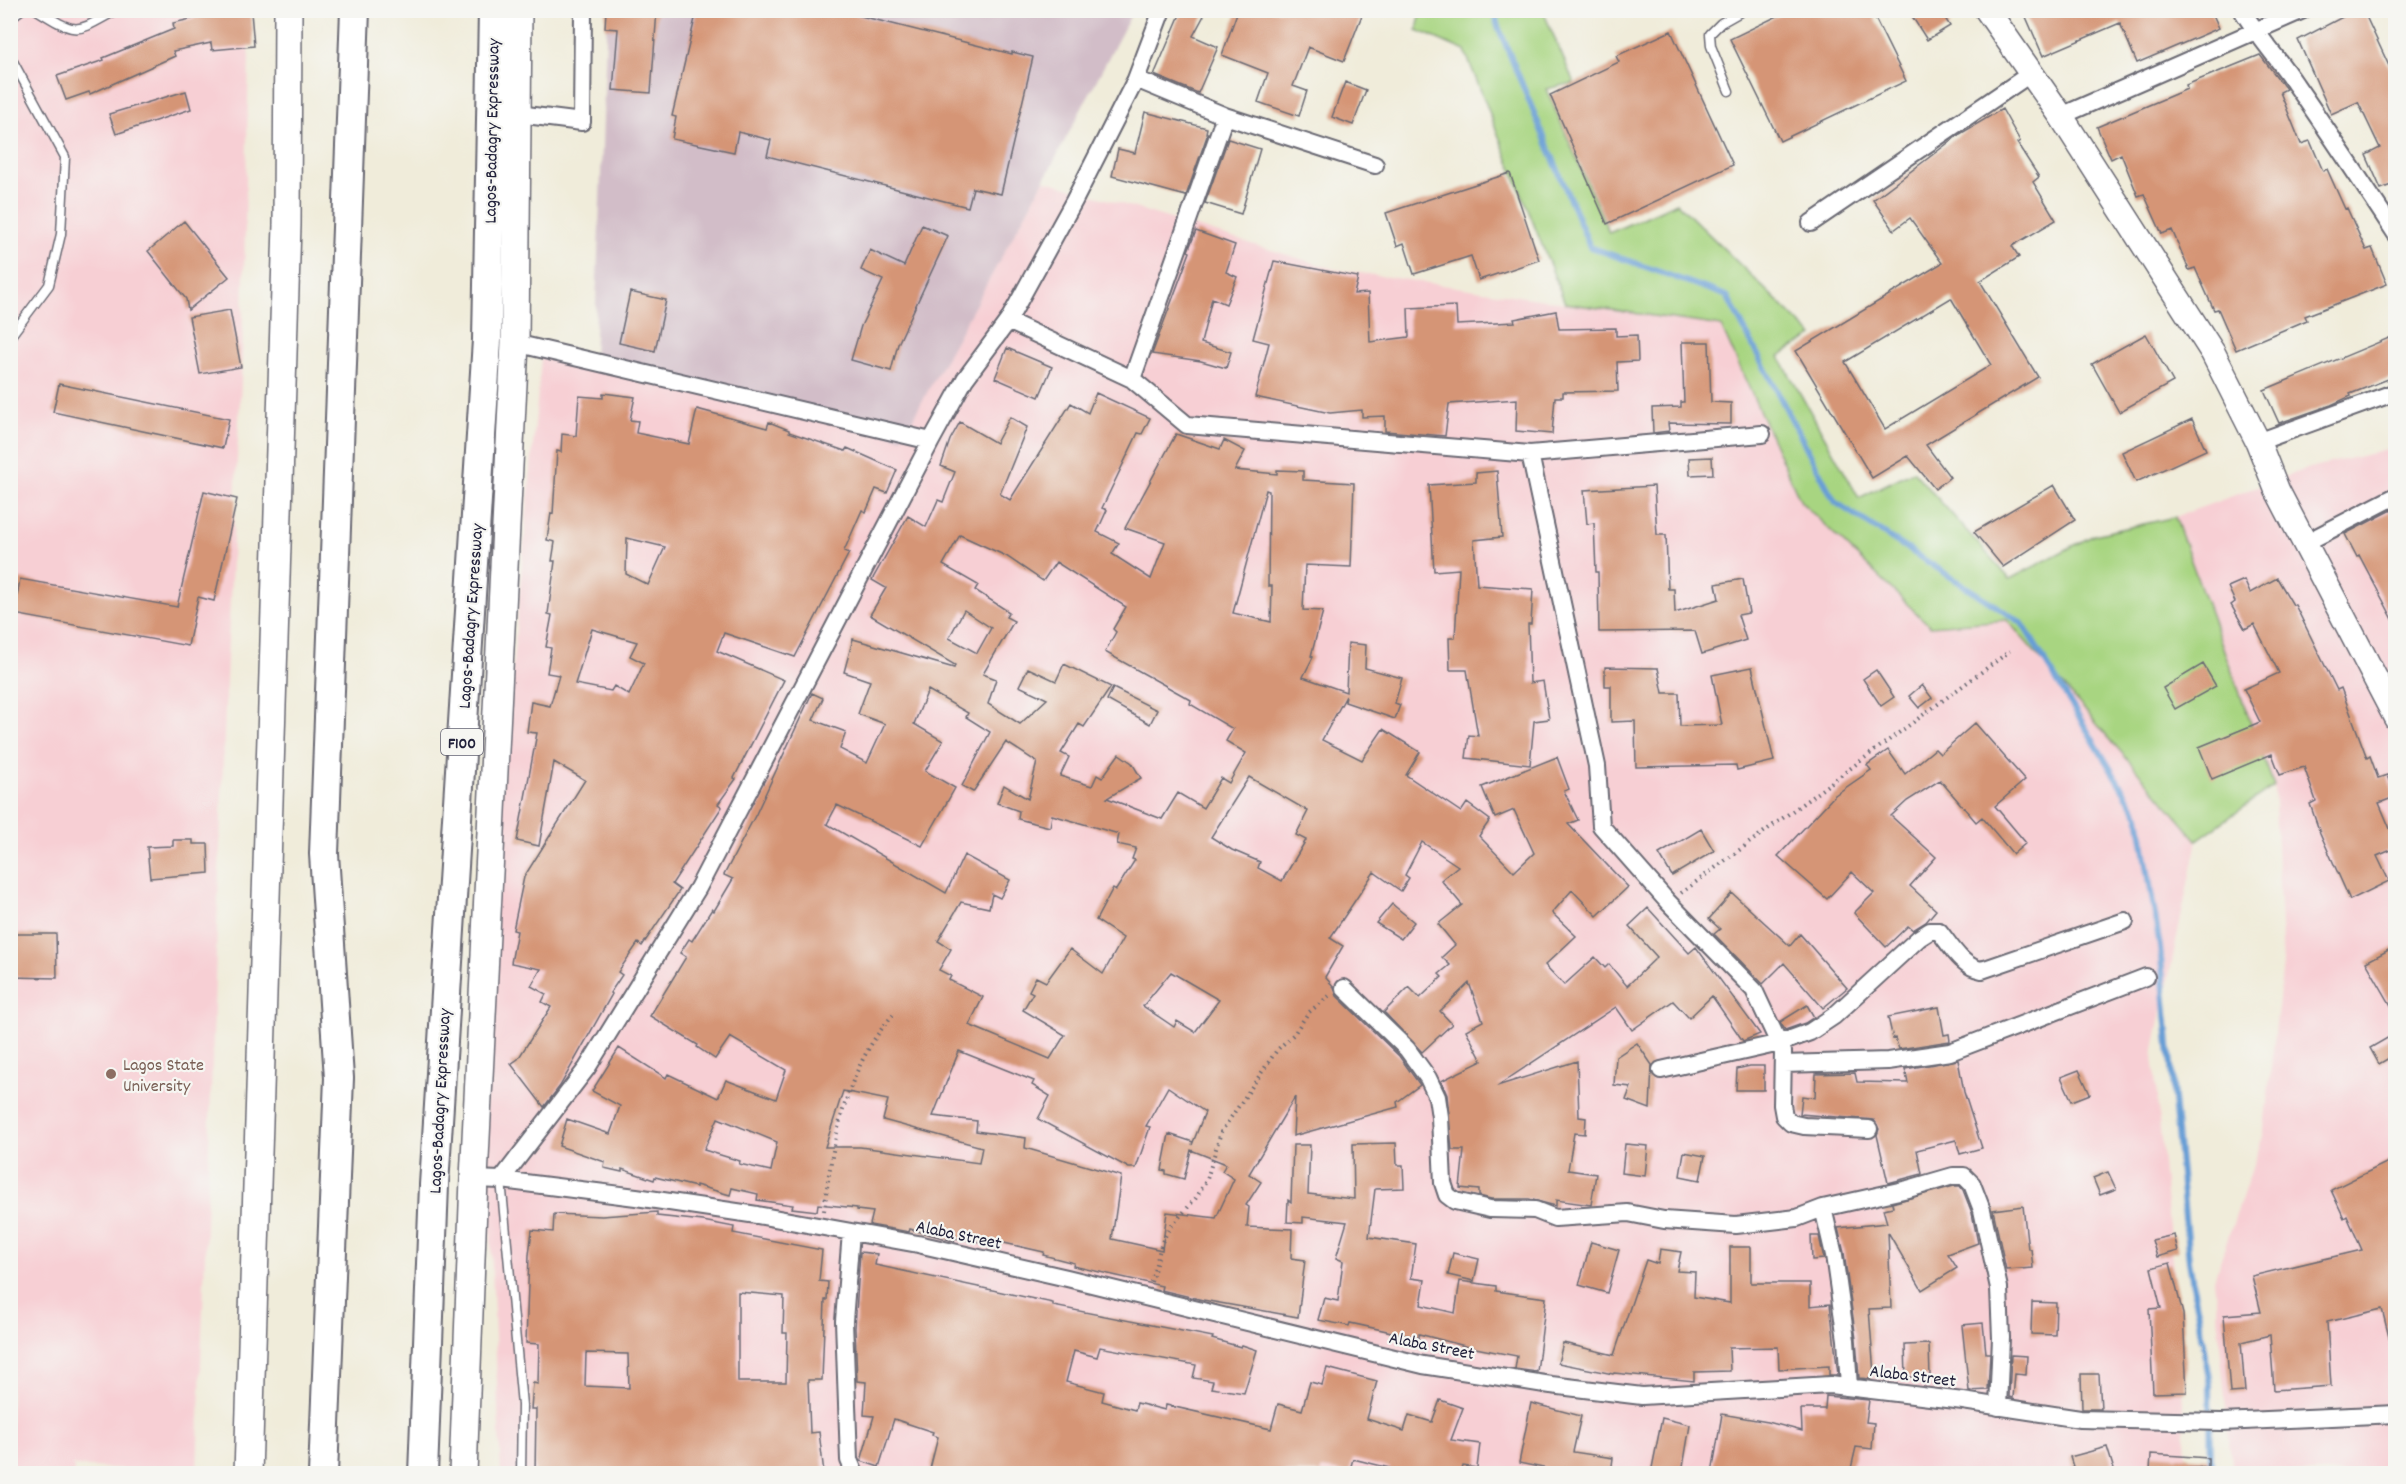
<svg xmlns="http://www.w3.org/2000/svg" width="2406" height="1484" viewBox="0 0 2406 1484" font-family="Dekko,sans-serif">
  <style>
    .built { fill: #f7cfd4 }
    .industrial { fill: #d2bdc8 }
    .green { fill: #a8d581; stroke: #657c5e; stroke-width: 1.5 }
    .lines { fill: none; stroke-linecap: round; stroke-linejoin: round }
    .stream { stroke: #689ed5; stroke-width: 6 }
    .building { fill: #d59576; fill-rule: evenodd }
    .service-casing { stroke: #6a6973; stroke-width: 11 }
    .minor-casing { stroke: #6a6973; stroke-width: 20 }
    .secondary-casing { stroke: #6a6973; stroke-width: 27 }
    .primary-casing { stroke: #6a6973; stroke-width: 30 }
    .trunk-casing { stroke: #6a6973; stroke-width: 32 }
    .path { stroke: #6a6973; stroke-width: 4; stroke-dasharray: 1.5 4.5; stroke-linecap: butt }
    .service { stroke: #fff; stroke-width: 8 }
    .minor { stroke: #fff; stroke-width: 16 }
    .secondary { stroke: #fff; stroke-width: 24 }
    .primary { stroke: #fff; stroke-width: 27 }
    .trunk { stroke: #fff; stroke-width: 28 }
    .education-dot { fill: #8d6e63; stroke: #f6f6f2; stroke-width: 2 }
    .labels { text-anchor: middle; stroke-width: 4.5; stroke-linejoin: round; paint-order: stroke }
    .shield { fill: #f6f6f2; stroke: #626272; stroke-width: 1.5 }
    .shield-label { font-size: 16px; font-weight: bold; fill: #22223b }
    .street-label { font-size: 18px; fill: #22223b; stroke: #f6f6f2 }
    .education-label { font-size: 18px; fill: #785e54; stroke: #f6f6f2; text-anchor: start }
  </style>
  <rect width="100%" height="100%" fill="#f6f6f2"/>
  <filter id="ink" filterUnits="userSpaceOnUse"><feTurbulence type="fractalNoise" baseFrequency=".0167" numOctaves="2"/><feDisplacementMap in="SourceGraphic" scale="12" xChannelSelector="R" yChannelSelector="G"/><feConvolveMatrix kernelMatrix="1 2 1 2 8 2 1 2 1" color-interpolation-filters="sRGB"/></filter>
  <filter id="wash" filterUnits="userSpaceOnUse"><feTurbulence type="fractalNoise" baseFrequency=".008" numOctaves="4" result="noise"/><feDisplacementMap in="SourceGraphic" scale="24" xChannelSelector="R" yChannelSelector="G"/><feGaussianBlur stdDeviation="1.35" result="paint"/><feColorMatrix in="noise" values="0 0 0 0 0 0 0 0 0 0 0 0 0 0 0 0 0 1.4 0 .05"/><feComposite in="paint" operator="in"/></filter>
  <g filter="url(#wash)">
    <rect width="100%" height="100%" fill="#f0ecda"/>
    <path class="built" d="M10 11H250L242 362 226 681 197 1473 74 1466V1473H11Z
      M1044 180 1333 269 1721 326 1801 502 1930 626 2007 620 2197 840 2153 1054 2179 1336 2187 1473 501 1474 485 1104 497 838 542 348 902 437Z
      M2395 448V1473H2232L2214 1279 2263 1136 2283 964 2274 786 2175 517 2309 468Z"/>
    <path class="industrial" d="M607 11H1133L1044 180 902 438 594 361Z"/>
    <path class="green" d="M1421 11H1543L1574 83 1546 89 1609 233 1677 203 1813 336 1779 356 1859 498 1913 471 2010 579 2094 535 2175 517 2274 786 2197 840 2007 620 1930 626 1801 502 1721 326 1565 303 1465 51 1417 30Z"/>
    <g class="lines">
      <path class="stream" d="M1495 10 1497 24 1590 247 1727 296 1835 502 2022 623 2139 816 2160 947 2189 1261 2210 1385 2211 1474"/>
    </g>
    <g id="blocks">
      <path class="building" d="M606 10H657L651 93 613 90 618 29 605 28Z
        M697 10H837L1012 54V52L1033 57 1001 194 973 188 968 207 767 156 771 140 738 132 734 152 672 139 676 117 672 116Z
        M1182 10H1207L1193 36 1218 47 1198 93 1154 75Z
        M1238 10H1364L1344 61 1308 47 1293 86 1307 91 1299 116 1258 102 1268 73 1222 55Z
        M1790 10H1871L1906 81 1780 141 1730 39Z
        M1908 10H1940L1950 26 1927 40Z
        M2023 10H2211L2219 28 2137 63 2120 23 2043 56Z
        M2356 10H2363L2396 81V183L2381 189 2366 155 2380 148 2358 102 2331 114 2298 40Z
        M251 12 254 46 212 50 211 43 173 51 175 56 110 85 90 94 89 92 66 100 57 76 104 60 103 58 174 29 173 23 208 15Z
        M1671 31 1733 165 1607 224 1550 95 1619 62 1616 56Z
        M2260 55 2286 89 2280 92 2301 144 2310 141 2323 171 2327 169 2345 209 2347 208 2366 250 2372 248 2387 284 2305 316 2307 320 2236 350 2218 309 2214 310 2195 268 2189 270 2172 230 2162 234 2144 194 2138 196 2121 154 2111 159 2097 127 2187 89 2186 85Z
        M1345 82 1366 90 1353 125 1332 117Z
        M186 91 191 109 116 134 109 114Z
        M2002 109 2020 141 2017 143 2039 177 2033 182 2056 220 2012 246 2019 257 1980 281 2038 377 1926 445 1950 477 1935 489 1908 456 1872 478 1796 351 1942 263 1910 218 1894 230 1873 200 1960 134ZM1951 298 1991 365 1885 429 1845 362Z
        M1145 112 1207 128 1206 133H1208L1186 196 1112 176 1118 149 1135 153Z
        M1228 139 1260 149 1241 214 1205 203Z
        M1510 173 1539 260 1479 280 1471 256 1414 274 1404 243 1397 246 1386 213Z
        M184 221 229 277 188 310 186 299 148 251Z
        M922 225 948 236 898 344 891 371 851 360 861 326 883 280 861 270 870 250 904 266Z
        M1196 231 1235 245 1226 272 1237 277 1226 304 1212 298 1201 343 1231 352 1226 368 1201 361 1152 354 1190 252 1188 251Z
        M1274 261 1358 277 1354 294 1368 293 1370 342 1409 337 1408 308 1456 306 1457 325 1515 322 1514 319 1556 311 1559 329 1616 328V336L1637 335 1638 361 1617 362 1618 391 1563 392V397H1555L1552 434 1516 431 1517 399 1449 404 1445 436 1385 431V416L1362 417V410L1330 413 1255 397 1269 343 1253 339Z
        M630 292 666 300 655 351 619 343Z
        M230 310 241 367 200 374 189 317Z
        M2146 334 2173 382 2119 412 2092 364Z
        M2396 335V376L2350 394 2351 396 2331 405 2279 423 2264 390Z
        M1682 342H1709L1711 402 1731 403V424L1668 423 1669 431 1653 433 1652 408 1681 407V402H1684Z
        M1007 348 1052 367 1039 397 995 378Z
        M59 384 229 419 223 448 53 412Z
        M603 393 635 397 630 420 638 421 636 433 689 444 697 409 767 428 769 422 789 430V432L845 451 847 448 897 470 887 493 876 489 866 512 862 510 844 551 849 553 795 657 724 633 717 651 784 680 734 778 736 779 718 804 722 807 672 884 680 890 642 946 638 943 618 972 622 975 610 993 612 994 560 1086 544 1107 511 1064 518 1059 551 1007 542 1002 546 994 531 986 541 969 511 963 517 931 513 930 524 877 585 780 554 762 539 846 517 841 537 733 527 732 531 702 550 706 559 675 547 673 551 648 546 647 552 615 548 614 555 561H552L555 542 547 540 551 513 553 514 557 451 561 452 562 434 576 436 579 396 603 398ZM627 538 665 547 648 585 626 574ZM592 629 637 642 630 656 644 663 629 695 614 686 611 691 575 684Z
        M1096 393 1150 418 1142 434 1138 433 1102 508 1107 510 1097 532 1119 543 1112 554 1151 579 1165 542 1125 528 1176 434 1220 449 1224 440 1245 451 1235 470 1277 474V470L1303 471V480L1354 483 1351 567 1305 565 1303 610 1323 611 1311 656 1313 657 1303 677 1346 692 1348 643 1366 645 1365 668 1402 678 1395 703 1400 705 1395 719 1345 702 1346 696 1322 740 1362 760 1383 729 1420 752 1406 775 1461 812 1467 803 1490 820 1479 836 1514 872 1534 853 1514 810 1495 818 1482 787 1557 757 1569 789 1564 791 1578 820 1568 824 1628 887 1597 916 1572 890 1552 913 1576 936 1545 965 1564 985 1595 957 1605 968 1609 964 1627 986 1657 957 1629 926 1648 908 1689 953 1696 947 1760 1034 1743 1041 1712 996 1689 1018 1673 1001 1632 1030 1616 1007 1497 1086 1577 1061 1579 1117 1586 1118 1585 1134 1574 1133 1568 1170 1596 1174 1591 1205 1556 1200V1206L1529 1199H1491L1479 1196V1190L1460 1188 1464 1150H1452L1447 1095 1441 1081 1482 1061 1466 1030 1483 1021 1469 983 1440 1011 1452 1024 1422 1052 1384 1012 1409 987 1420 998 1442 977 1439 974 1450 965 1442 957 1455 945 1438 924 1462 905 1441 880 1458 866 1422 842 1405 875 1409 878 1401 891 1374 872 1330 938 1343 946 1325 977 1334 987 1337 996 1399 1056 1420 1085 1397 1102 1398 1107 1293 1136 1295 1097 1249 1174 1261 1182 1246 1205 1249 1207 1247 1227 1292 1229 1291 1258 1305 1260 1298 1317 1203 1300 1161 1290 1162 1286 1073 1266 1074 1263 1043 1255 1044 1252 995 1241 994 1244 955 1238 954 1241 910 1229 909 1232 870 1225 873 1212 857 1210V1208L818 1204 817 1211 792 1208 793 1205 757 1200 758 1194 732 1188 730 1195 696 1185V1187L655 1177 654 1180 622 1169V1172L604 1168 605 1162 559 1146 567 1119 610 1134 620 1106 592 1091 619 1048 666 1078 668 1074 718 1098 726 1080 776 1099 786 1070 730 1037 715 1059 697 1047 698 1045 650 1016 686 957 680 953 689 939 692 941 712 909 714 911 733 879 724 875 756 814 812 693 823 698 813 720 846 732 840 749 867 763 885 724 858 714 870 681 844 672 853 639 954 668 955 665 870 615 886 588 872 580 908 516 926 527 938 500 943 502 955 472 941 466 950 440 960 422 996 443 1010 417 1027 427 1000 494 1010 500 1071 403 1088 413ZM1266 490 1269 491 1268 586H1272L1271 622 1233 613ZM960 535 1006 556 1043 581 1056 562 1126 607 1113 629 1116 632 1105 652 1191 700 1190 704 1233 729 1226 741 1246 753 1229 783 1221 778 1203 808 1178 793 1162 819 1107 798 1141 778 1132 763 1119 754 1102 778 1097 775 1092 786 1060 776 1069 757 1061 753 1079 724 1084 727 1111 687 1064 664 1056 681 1028 668 1019 686 1047 699 1020 724 988 704 996 679 983 674 1014 621 1006 617 1009 612 975 590 978 585 943 565ZM964 610 991 628 977 653 949 638ZM928 690 968 713 966 717 990 732 962 786 973 792 1006 742 1037 762 1028 799 1004 785 997 803 1019 811 1018 819 1050 827 1052 815 1119 834 1117 844 1136 848 1132 859 1135 860 1116 890 1113 888 1096 920 1123 938 1103 974 1070 949 1046 982 1036 977 1029 991 1033 993 1023 1010 1065 1035 1050 1059 969 1025 983 997 949 980 951 976 939 970 951 949 938 941 961 902 989 908 992 894 1000 898 1010 880 964 855 946 893 827 824 837 805 922 846 955 788 925 771 943 741 914 724ZM1249 777 1308 811 1296 835 1306 840 1282 881 1258 868 1260 862 1232 850 1211 837ZM1171 972 1219 1000 1195 1032 1177 1021 1174 1027 1143 1006ZM959 1051 1034 1081 1032 1085 1050 1096 1038 1119 1129 1168H1136L1150 1127 1146 1126 1168 1087 1205 1112 1192 1145 1193 1142 1169 1134 1162 1170 1166 1171V1174L1184 1179 1191 1150 1226 1164 1222 1171 1234 1179 1216 1218 1167 1212 1162 1250 1112 1239 1121 1176 1025 1148 1026 1138 976 1131 977 1121 933 1116ZM843 1091 888 1100 883 1120 982 1147 979 1163 860 1147H825ZM718 1118 777 1142 771 1171 739 1164 740 1161 704 1150Z
        M2192 419 2206 450 2136 482 2122 452Z
        M1712 457 1713 474 1690 475 1689 458Z
        M1497 471 1502 537 1474 540 1477 585 1533 589 1531 624H1528L1530 683 1543 681 1549 719 1534 721 1530 765 1466 758 1469 735 1478 736 1467 670H1450L1449 638H1455L1459 569 1434 571 1429 485 1476 482V473Z
        M2054 485 2075 520 2003 567 1974 532Z
        M1654 486 1657 535H1666L1668 589H1674L1675 613 1719 599 1716 584 1743 579 1749 613 1738 615 1746 640 1702 654 1695 631 1599 632 1598 572H1596L1594 523 1587 524 1584 490Z
        M204 491 237 499 214 601 198 597 188 646 14 614 20 579 177 607Z
        M2396 508V625L2359 555 2357 557 2345 534Z
        M2277 578 2293 605H2295L2337 690 2341 688 2367 758 2370 756 2378 778 2387 775 2395 797 2379 803 2396 843V848L2377 856 2389 881 2350 900 2320 833 2310 804 2316 801 2304 767 2280 775 2272 754 2212 779 2199 747 2260 722 2244 689 2279 673 2254 624 2245 629 2231 605 2235 602 2228 587 2244 580 2250 593Z
        M2203 664 2216 686 2175 709 2163 688Z
        M1605 667 1658 668 1663 693H1679L1680 726 1722 725 1712 675 1752 667 1774 761 1737 770 1736 765 1636 767 1635 721 1611 722V686H1605Z
        M1876 670 1894 697 1881 706 1863 679Z
        M1922 685 1932 698 1919 708 1909 696Z
        M1113 688 1157 710 1150 724 1107 700Z
        M1975 723 2025 780 1995 806 2026 843 2013 854 1982 817 1976 822 1940 780 1907 801 1891 816 1936 857 1910 886 1936 910 1926 922 1913 930 1908 926 1886 947 1854 913 1874 893 1852 872 1827 899 1778 856 1835 795 1871 770 1867 765 1888 750 1905 774 1935 749 1940 754Z
        M1701 829 1714 851 1672 876 1659 854Z
        M173 840H193V844H208L209 873 150 878 147 847 173 846Z
        M1732 893 1790 946 1800 934 1847 988 1823 1008 1784 963 1763 984 1714 934 1720 929 1709 919Z
        M1392 904 1414 922 1401 939 1376 923Z
        M10 934H56L57 978 10 977Z
        M2396 946V1014L2366 962Z
        M1807 1005 1814 1017 1805 1023 1785 1030 1780 1022Z
        M1939 1007 1944 1035 1949 1034 1950 1041 1899 1049 1895 1038 1893 1039 1888 1017Z
        M2396 1033V1054L2379 1064 2370 1048Z
        M1637 1043 1652 1065 1650 1109 1626 1100 1631 1087 1614 1085 1616 1057Z
        M1958 1060 1964 1092 1982 1148 1960 1154 1956 1140 1917 1150 1922 1174 1888 1183 1877 1135 1879 1129 1874 1120 1800 1114 1802 1096 1815 1098 1816 1074 1855 1073 1857 1082 1908 1083 1905 1069Z
        M1750 1066H1764V1090H1736L1737 1069Z
        M2079 1070 2090 1094 2072 1101 2061 1077Z
        M1396 1143 1397 1165H1403L1404 1188 1375 1189 1369 1237 1416 1244 1411 1278 1425 1280 1421 1305 1455 1313 1460 1281 1496 1286V1291L1546 1298 1537 1372 1515 1369 1517 1356 1465 1346 1419 1334V1338L1350 1323 1349 1326 1318 1320 1324 1298 1338 1301 1343 1261 1336 1258 1347 1222 1303 1217V1223L1287 1222 1288 1200 1291 1202 1293 1145H1310L1308 1194 1354 1199 1353 1144Z
        M1625 1144 1648 1146 1645 1176 1622 1173Z
        M1684 1152 1705 1156 1700 1180 1680 1176Z
        M2390 1161 2396 1173V1341H2390L2382 1309 2327 1322 2331 1386 2274 1390 2270 1335 2241 1342 2245 1392 2230 1393 2224 1315 2261 1312 2252 1276 2362 1250 2347 1216 2344 1218 2331 1190Z
        M2108 1172 2116 1189 2100 1195 2093 1178Z
        M1954 1186H1960L1963 1190 1972 1213 1978 1243 1948 1254 1957 1268 1922 1290 1888 1232 1891 1308 1869 1309 1874 1374 1872 1375 1871 1379 1859 1378 1856 1339 1844 1253 1838 1228 1887 1223 1883 1209 1893 1207 1892 1203Z
        M2023 1206 2028 1249H2031L2033 1268 2006 1270 1993 1210Z
        M657 1212V1216L703 1221 734 1227 733 1233 822 1250 819 1281 828 1282 827 1300H825L822 1380H808L810 1433 819 1432 824 1473H535L536 1409H531L533 1383 538 1384 539 1344 526 1343 529 1255 532 1230 553 1232 554 1214 602 1216ZM738 1292 784 1296 783 1333H787L786 1382H738ZM586 1353 628 1354 629 1388 585 1386Z
        M2174 1235 2178 1251 2157 1257 2152 1240Z
        M1811 1236H1819L1824 1259 1812 1260Z
        M1591 1242 1619 1250 1607 1293 1579 1285Z
        M1730 1247H1751V1283H1810V1306L1830 1304 1838 1375H1829V1366L1779 1369 1778 1347 1729 1348 1730 1371 1694 1372V1381L1614 1373 1613 1374 1558 1363 1563 1343 1614 1355 1646 1260 1658 1264 1660 1249 1681 1252 1677 1271 1695 1272 1694 1297 1730 1303Z
        M860 1252 877 1254 875 1265 1053 1303V1306L1213 1337 1212 1339 1241 1347 1242 1345 1257 1350 1244 1393 1211 1388 1213 1381 1193 1378 1196 1365 1100 1347 1097 1357 1074 1351 1066 1382 1104 1392 1102 1401 1135 1410 1137 1403 1165 1410 1166 1405 1271 1429 1278 1404 1302 1410 1310 1382 1322 1385 1327 1368 1377 1381 1367 1419 1404 1431 1409 1415 1432 1422 1440 1400 1463 1408 1451 1440 1480 1444 1477 1468 1463 1466 1461 1473H1389L1390 1468 1353 1459 1349 1473 1322 1469 1320 1473H949L930 1469 938 1437 932 1435 933 1432 894 1419 879 1467 861 1461 874 1416 864 1415 866 1382 857 1381 855 1328Z
        M1453 1253 1479 1259 1474 1281 1448 1275Z
        M2170 1263 2183 1314 2187 1392 2153 1393 2149 1309 2161 1308 2151 1268Z
        M2032 1302 2056 1303 2055 1335 2031 1334Z
        M1983 1323 1986 1353H1990L1988 1390 1969 1391 1962 1325Z
        M1929 1344 1930 1377H1906L1905 1345Z
        M2011 1355 2027 1356 2026 1375 2015 1374 2013 1398 2009 1397Z
        M2081 1374H2099L2101 1409H2082Z
        M1826 1396 1869 1400 1866 1422 1874 1423 1872 1449 1856 1447 1850 1473H1712L1722 1414 1768 1422 1802 1431 1801 1409H1825Z
        M1531 1403 1581 1416 1573 1452 1613 1458 1611 1473H1567L1519 1463Z
        M1662 1418 1690 1425 1682 1473H1651Z
        M2107 1447 2115 1473H2075L2070 1457Z
        M2151 1454 2208 1458V1467L2150 1471Z"/>
    </g>
  </g>
  <g filter="url(#ink)">
    <use href="#blocks" fill-opacity="0" stroke="#6a6973" stroke-width="1.5"/>
    <g class="lines">
      <g class="service-casing">
        <path id="service" d="M37 10C79 36 75 33 117 10
          M10 18 21 10
          M10 56 65 157 61 234 49 285 10 337
          M1729 91 1711 46 1710 34 1721 23 1744 10
          M501 1180 522 1405 521 1474"/>
      </g>
      <g class="minor-casing">
        <path id="minor" d="M2242 10C2258 37 2279 59 2296 85 2330 134 2363 184 2396 234
          M1136 79 1225 116 1375 165
          M518 114 582 122 583 10
          M2061 116 2303 10
          M1811 223 2030 74
          M1008 321 1132 379 1187 425 1530 454 1762 434
          M515 343 931 441
          M1132 379 1225 116
          M2258 442 2396 392
          M1530 454 1597 766 1601 826 1668 902 1754 990 1783 1052 1782 1105 1784 1116 1791 1123 1804 1126 1869 1129
          M2305 543 2396 496
          M1344 988 1407 1049 1428 1078 1437 1097 1440 1117 1443 1183 1447 1195 1455 1201 1490 1209 1535 1210 1555 1218 1628 1213 1664 1220 1736 1225 1797 1218 1823 1208 1908 1189 1953 1176H1964L1972 1184 1982 1210 1999 1288 2001 1338 1998 1407
          M1783 1064 1888 1061 1950 1052 2146 977
          M1661 1070 1780 1043 1810 1032 1834 1016 1919 938 1930 931H1939C1951 946 1962 967 1982 970L2125 921
          M474 1179 501 1180 636 1197 757 1215 918 1244 1067 1278 1423 1365 1551 1385 1642 1396 1830 1385 1963 1401 2080 1419 2222 1422 2396 1414
          M501 1180 587 1068 698 888 931 441 965 379 1008 321 1074 201 1136 79 1162 10
          M1823 1208 1834 1255 1846 1340 1849 1387
          M851 1232 844 1321 849 1460 855 1474"/>
      </g>
      <g class="secondary-casing">
        <path id="secondary" d="M1987 10 2061 116 2213 353 2258 442 2277 490 2396 718"/>
      </g>
      <g class="primary-casing">
        <path id="primary" d="M248 1474 287 225 288 10
          M463 1474 474 1179 515 343 518 10"/>
      </g>
      <g class="trunk-casing">
        <path id="trunk" d="M323 1474 339 1078 324 854 355 10
          M423 1474 434 1185 487 340 493 10"/>
      </g>
      <path class="path" d="M1681 893 2010 651
        M824 1211C832 1143 846 1067 893 1015
        M1151 1282 1162 1242 1169 1229 1196 1198 1207 1179 1221 1132 1277 1050 1294 1034 1308 1013 1329 996"/>
      <use href="#service" class="service"/>
      <use href="#minor" class="minor"/>
      <use href="#secondary" class="secondary"/>
      <use href="#primary" class="primary"/>
      <use href="#trunk" class="trunk"/>
    </g>
  </g>
  <circle class="education-dot" cx="111" cy="1074" r="6"/>
  <g class="labels">
    <rect class="shield" x="441" y="729" width="42" height="26" rx="4.5"/>
    <g class="shield-label">
      <text x="462" y="748">F100</text>
    </g>
    <g class="street-label">
      <text transform="translate(491 131) rotate(-89)" y="6">Lagos-Badagry Expressway</text>
      <text transform="translate(470 616) rotate(-86)" y="6">Lagos-Badagry Expressway</text>
      <text transform="translate(439 1101) rotate(-87)" y="6">Lagos-Badagry Expressway</text>
      <text transform="translate(959 1234) rotate(12)" y="6">Alaba Street</text>
      <text transform="translate(1432 1345) rotate(11)" y="6">Alaba Street</text>
      <text transform="translate(1913 1375) rotate(7)" y="6">Alaba Street</text>
    </g>
    <g class="education-label">
      <text x="123" y="1070">Lagos State<tspan x="123" dy="21">University</tspan></text>
    </g>
  </g>
  <rect width="2406" height="1484" fill="none" stroke="#f6f6f2" stroke-width="36"/>
</svg>
